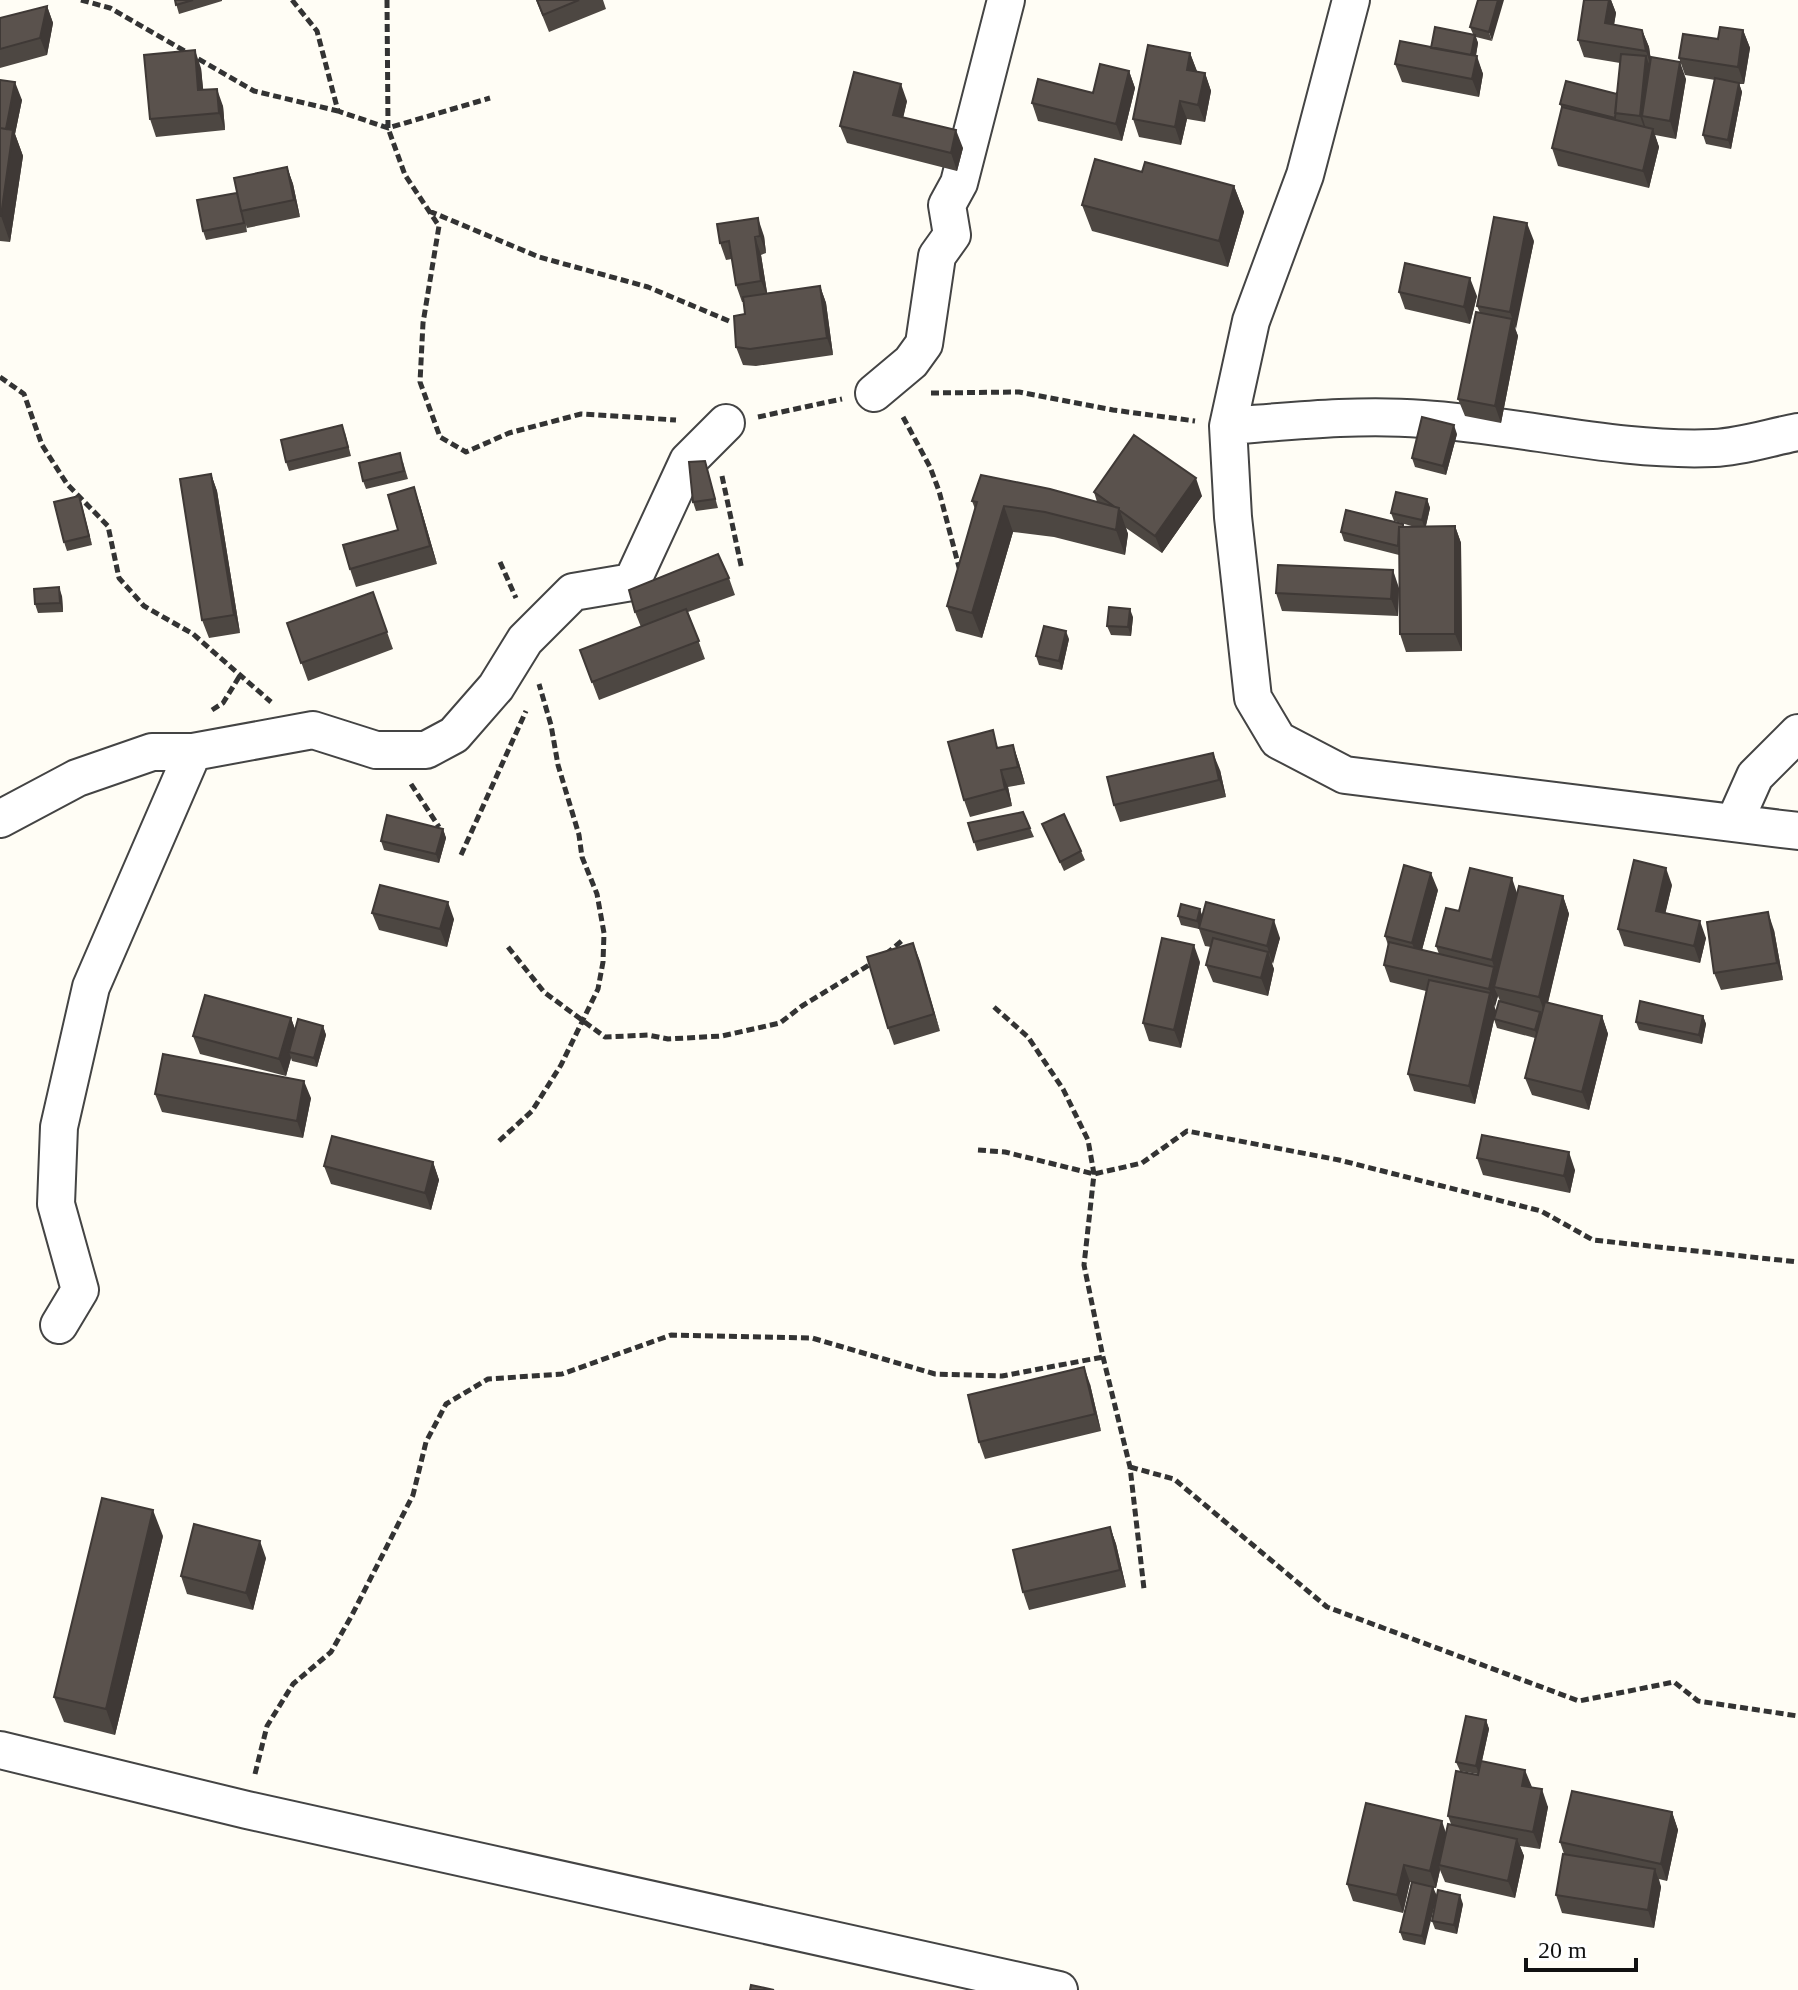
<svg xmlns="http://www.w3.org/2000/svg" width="1798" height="1990" viewBox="0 0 1798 1990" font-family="'Times New Roman',serif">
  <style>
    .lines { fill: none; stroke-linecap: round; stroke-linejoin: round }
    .street-casing { stroke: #444; stroke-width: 40 }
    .path { stroke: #333; stroke-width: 5; stroke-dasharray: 8 4; stroke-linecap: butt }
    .street { stroke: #fff; stroke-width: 36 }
    .wall { fill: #4d4742 }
    .shaded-wall { fill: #3f3936 }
    .building { fill: #5a524d; stroke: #3f3936; stroke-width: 2 }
  </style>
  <rect width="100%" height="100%" fill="#fffdf5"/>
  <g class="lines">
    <g class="street-casing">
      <path id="street" d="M1351 0 1305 175 1251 321 1228 426 1233 517 1253 698 1278 740 1345 775 1798 831
        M874 393 911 362 924 344 937 256 952 235 947 205 959 183 1006 0
        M1228 426C1293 421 1358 414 1423 419 1520 425 1616 452 1714 448 1742 447 1771 437 1798 432
        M0 819 77 778 152 752H193L313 730 376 750H426L454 735 496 687 525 640 573 592 632 582 688 461 726 423
        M1734 823 1755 776 1798 733
        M59 1325 80 1290 56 1204 59 1127 91 987 193 752
        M0 1750 247 1810 1059 1990"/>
    </g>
    <path class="path" d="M81 0 110 8 254 91 338 111
      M292 0 317 31 338 111 388 128 490 98
      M387 0 388 128 405 175 439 226 423 323 420 382 440 437 466 452 509 433 581 414 676 420
      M429 211 539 257 648 287 729 321
      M0 377 24 394 42 445 67 484 108 526 119 578 144 606 193 634 271 702
      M931 393 1019 392 1113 410 1195 421
      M758 417 842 399
      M903 417 930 467 939 491 960 571
      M722 476 742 570
      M500 562 516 598
      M212 710 223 703 239 677
      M411 784 439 827
      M461 855 526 711
      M508 947 544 992 605 1037 648 1035 668 1039 722 1036 780 1023 802 1006 874 962
      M886 954 904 939
      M994 1007 1028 1037 1063 1089 1088 1140 1094 1174 1084 1265 1103 1357 1130 1467 1144 1589
      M499 1141 532 1111 561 1065 598 989 603 962 604 933 597 894 582 857 579 835 558 765 551 725 539 684
      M978 1150 1005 1152 1094 1174 1142 1163 1187 1131 1339 1160 1541 1211 1593 1240 1798 1262
      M1130 1467 1174 1479 1327 1607 1579 1701 1674 1682 1698 1701 1798 1716
      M255 1774 267 1726 293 1684 331 1652 352 1615 413 1495 426 1442 446 1404 488 1379 562 1374 671 1335 812 1338 935 1374 1002 1376 1103 1357"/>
    <use href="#street" class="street"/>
  </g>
  <path class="wall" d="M175 0H222V1L179 14Z
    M536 0H603L606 9 549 32Z
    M1478 0 1492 41 1476 37 1478 43 1476 56 1483 74 1479 97 1402 82 1395 64 1431 48 1473 34 1470 27Z
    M1584 0H1611L1616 13 1614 25 1642 30 1649 47 1651 60 1686 79 1676 139 1655 135 1659 147 1649 188 1558 166 1552 148 1562 109 1560 104 1617 94 1620 63 1584 57 1578 40Z
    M47 6 53 23 47 55 0 68V18Z
    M1743 30 1750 48 1744 84H1739L1742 92 1731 149 1706 144 1703 135 1715 80 1685 75 1679 58 1718 39Z
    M1190 53 1197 72 1205 73 1211 91 1205 122 1187 119 1181 145 1139 137 1133 119Z
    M201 68 203 90 223 106 225 130 156 137 150 119Z
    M1129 71 1135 88 1122 141 1038 121 1032 103 1093 93Z
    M0 80 22 100 15 134 23 156 10 242 0 241Z
    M907 101 903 117 963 148 957 171 847 143 840 126Z
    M287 167 293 184 300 217 247 228 246 225 247 232 206 240 203 231 237 193Z
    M1142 172 1234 186 1244 212 1228 267 1092 231 1082 205Z
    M764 236 766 253 761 255 767 293 820 286 826 303 833 355 756 366 743 365 736 347 745 314 744 302H742L736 285 732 259 726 260 720 243Z
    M1534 241 1515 329 1518 336 1501 423 1465 416 1458 399 1480 313 1477 306Z
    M1399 292 1477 296 1470 324 1405 309Z
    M345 433 351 456 289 471 286 462Z
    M1457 434 1446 475 1415 467 1412 458Z
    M705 461 718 508 696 511 693 502Z
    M403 462 408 479 366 489 363 481Z
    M211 474 217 491 240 633 209 638 202 620Z
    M1094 492 1202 496 1162 553 1126 528 1128 534 1125 555 1054 537 1013 532 982 638 956 631 947 606 975 509 972 501 1097 502Z
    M79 496 92 545 67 551 64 542Z
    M1427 499 1430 508 1426 526H1455L1461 543 1462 651 1406 652 1400 634 1399 555 1344 541 1341 532 1415 527 1394 521 1391 513Z
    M420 505 437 564 356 587 350 569 398 530Z
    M729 578 735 595 688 612 705 659 599 700 580 650 641 627 635 612Z
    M1399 588 1398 616 1282 611 1276 593Z
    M373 592 393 649 308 681 287 623Z
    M62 596 63 612 38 613 35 604Z
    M1133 617 1131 636 1111 635 1107 626Z
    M1069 639 1062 670 1039 665 1036 656Z
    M1013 745 1019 763 1025 784 1008 787 1012 806 970 817 964 800 1000 748Z
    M1220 770 1226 797 1120 822 1114 805Z
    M968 823 1030 828 1034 837 977 851Z
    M1042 824 1081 851 1085 860 1064 871Z
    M443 829 446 838 439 863 384 850 381 841Z
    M1672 885 1665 913 1706 938 1700 963 1624 946 1618 929Z
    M1438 890 1422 950 1439 954 1436 946 1459 911 1517 893 1563 896 1569 914 1548 1003 1602 1016 1608 1034 1589 1110 1532 1095 1525 1078 1535 1038 1497 1028 1494 1019 1500 1001 1498 996 1494 1007 1496 1011 1475 1104 1414 1091 1408 1074 1426 991 1390 982 1384 965 1388 945 1385 936Z
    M1200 909 1202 916 1280 938 1272 964 1274 969 1268 996 1213 982 1206 965 1211 947 1205 946 1199 929 1181 925 1178 916Z
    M372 913 454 919 447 947 379 930Z
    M1774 930 1783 980 1721 990 1714 973Z
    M913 943 940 1031 894 1045 888 1028Z
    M1200 962 1181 1048 1149 1041 1143 1023Z
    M1703 1016 1706 1024 1702 1044 1639 1030 1636 1022Z
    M291 1018 295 1029 323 1026 326 1035 317 1067 292 1061 291 1058 286 1076 200 1054 193 1036Z
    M155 1094 311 1098 303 1138 162 1112Z
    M1477 1158 1575 1170 1570 1193 1483 1175Z
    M433 1162 439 1180 431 1210 331 1184 324 1166Z
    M1090 1384 1101 1431 985 1459 979 1442Z
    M1110 1527 1116 1544 1126 1587 1029 1610 1023 1592Z
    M163 1536 115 1735 64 1722 54 1697Z
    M266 1558 253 1610 187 1594 181 1576Z
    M1486 1720 1489 1729 1482 1761 1532 1788 1548 1807 1540 1849 1520 1846 1524 1856 1515 1898 1445 1882 1440 1870 1436 1888H1434L1425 1945 1403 1940 1400 1932 1412 1883 1410 1882 1403 1913 1353 1901 1347 1884 1446 1833 1451 1824 1448 1816 1478 1774 1460 1771 1456 1762Z
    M1672 1812 1678 1830 1667 1881 1659 1879 1661 1887 1654 1928 1562 1913 1556 1895 1564 1854 1560 1842Z
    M1463 1904 1457 1934 1435 1929 1432 1921Z"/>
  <path class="shaded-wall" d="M1498 0H1504L1492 41 1489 32Z
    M1609 0H1611L1616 13 1611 41 1605 23Z
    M47 6 53 23 47 55 40 38Z
    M1642 30 1649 47 1652 69 1646 51Z
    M1743 30 1750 48 1744 84 1738 67Z
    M1475 35 1478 43 1474 65 1471 56Z
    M195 50 201 68 205 107 198 90Z
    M1190 53 1197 71 1193 87 1187 70Z
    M1477 56 1483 74 1479 97 1472 79Z
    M1646 56 1653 74 1642 116 1646 129V133L1640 116Z
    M1680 62 1686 79 1676 139 1670 121Z
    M1129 71 1135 88 1122 141 1116 124Z
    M1205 73 1211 91 1205 122 1198 105Z
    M15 82 22 100 15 134 23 156 10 242 1 216 5 133Z
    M1739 83 1742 92 1731 149 1728 140Z
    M901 84 907 101 900 132 893 115Z
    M217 89 223 106 225 130 219 113Z
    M1180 101 1187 119 1181 145 1175 127Z
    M1653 129 1659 147 1649 188 1643 171Z
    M956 130 963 148 957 171 951 153Z
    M287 167 293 184 300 217 294 200Z
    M1234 186 1244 212 1228 267 1219 241Z
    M758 218 764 236 766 253 760 236Z
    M1527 223 1534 241 1516 329 1510 312Z
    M755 237 761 255 768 298 761 281Z
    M1470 278 1477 296 1470 324 1464 307Z
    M820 286 826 303 833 355 827 338Z
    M1512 319 1518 336 1501 423 1495 406Z
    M1454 425 1457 434 1446 475 1443 466Z
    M211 474 217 491 240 633 234 615Z
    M1196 478 1202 496 1162 553 1155 536Z
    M414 487 420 505 437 564 430 546Z
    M79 496 82 505 92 545 89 536Z
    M1427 499 1430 508 1425 529 1422 520Z
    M1004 506 1013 532 982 638 972 613Z
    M1119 508 1128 534 1125 555 1116 530Z
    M1455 526 1461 543 1462 651 1455 634Z
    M1393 570 1399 588 1398 616 1391 599Z
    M59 587 62 596 63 612 60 603Z
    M1130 609 1133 617 1131 636 1128 627Z
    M1066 631 1069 639 1062 670 1059 661Z
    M1013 745 1019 763 1025 784 1018 767Z
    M1213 753 1220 770 1226 797 1219 780Z
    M1001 770 1008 787 1012 806 1005 789Z
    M443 829 446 838 439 863 436 854Z
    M1666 868 1672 885 1662 928 1656 911Z
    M1431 873 1438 890 1419 961 1412 943Z
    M1512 878 1518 896 1494 987 1498 996 1495 1007 1489 989 1494 967 1492 960Z
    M1563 896 1569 914 1545 1014 1539 997Z
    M448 902 454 919 447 947 440 929Z
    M1200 909 1203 918 1200 929 1197 921Z
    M1768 912 1774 930 1783 980 1777 963Z
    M1274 920 1280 938 1273 964 1267 946Z
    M1700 921 1706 938 1700 963 1694 946Z
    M913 943 920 961 940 1031 934 1014Z
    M1194 945 1200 962 1181 1048 1174 1030Z
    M1268 952 1274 969 1268 996 1261 978Z
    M1490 993 1496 1011 1475 1104 1469 1086Z
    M1540 1012 1543 1021 1538 1039 1535 1030Z
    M1602 1016 1608 1034 1589 1110 1582 1092Z
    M1703 1016 1706 1024 1702 1044 1699 1035Z
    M291 1018 297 1035 289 1052 291 1058 286 1076 279 1059Z
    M323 1026 326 1035 317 1067 314 1058Z
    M304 1081 311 1098 303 1138 297 1121Z
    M1569 1152 1575 1170 1570 1193 1564 1176Z
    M433 1162 439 1180 431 1210 425 1193Z
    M1084 1367 1090 1384 1101 1431 1095 1414Z
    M153 1510 163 1536 115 1735 106 1709Z
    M1110 1527 1116 1544 1126 1587 1120 1570Z
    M260 1541 266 1558 253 1610 246 1593Z
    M1486 1720 1489 1729 1479 1774 1476 1766Z
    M1525 1770 1532 1787 1522 1786Z
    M1542 1789 1548 1807 1540 1849 1533 1832Z
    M1672 1812 1678 1830 1667 1881 1661 1864Z
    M1442 1821 1448 1839 1439 1865 1440 1870 1436 1888 1430 1871Z
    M1517 1839 1524 1856 1515 1898 1508 1881Z
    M1404 1865 1410 1882 1403 1913 1397 1895Z
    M1655 1869 1661 1887 1654 1928 1648 1910Z
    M1433 1887 1437 1896 1425 1945 1422 1936Z
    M1460 1895 1463 1904 1457 1934 1454 1925Z"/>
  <path class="building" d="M175 0H193L176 5Z
    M537 0H579L543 15Z
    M1478 0H1498L1489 32 1470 27Z
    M1584 0H1609L1605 23 1642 30 1646 51 1578 40Z
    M47 6 40 38 0 49V18Z
    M1435 27 1475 35 1471 55 1431 48Z
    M1720 27 1743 30 1738 67 1679 58 1683 34 1718 39Z
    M1400 41 1477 56 1472 79 1395 64Z
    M1148 45 1190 53 1187 70 1205 73 1198 105 1180 101 1175 127 1133 119Z
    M195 50 198 90 217 89 219 113 150 119 144 55Z
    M1621 54 1646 56 1640 116 1615 113Z
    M1651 57 1680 62 1670 121 1642 116Z
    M1100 64 1129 71 1116 124 1032 103 1038 79 1093 93Z
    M854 72 901 84 893 115 956 130 951 153 840 126Z
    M1715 78 1739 83 1728 140 1703 135Z
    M0 80 15 82 6 129 0 128Z
    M1566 81 1617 94 1615 118 1560 104Z
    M1562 107 1653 129 1643 171 1552 148Z
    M0 128 13 130 1 216H0Z
    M1095 159 1142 172 1145 162 1234 186 1219 241 1082 205Z
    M287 167 294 200 241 211 234 178Z
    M237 193 244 223 203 231 197 200Z
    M1494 217 1527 223 1510 312 1477 306Z
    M758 218 760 236 755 237 761 281 736 285 729 241 720 243 717 224Z
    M1405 263 1470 278 1464 307 1399 292Z
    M820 286 827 338 750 349 736 347 734 316 745 314 743 297Z
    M1476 312 1512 319 1495 406 1458 399Z
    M1422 417 1454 425 1443 466 1412 458Z
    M342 425 348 447 286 462 281 440Z
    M1134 435 1196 478 1155 536 1119 510V508L1115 507 1094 492Z
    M400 453 404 471 363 481 359 463Z
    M705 461 715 499 693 502 689 462Z
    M211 474 234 615 202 620 180 479Z
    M981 475 1050 489 1119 508 1116 530 1045 512 1004 506 972 613 947 606 977 502 972 501Z
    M414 487 430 546 350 569 343 545 398 530 388 495Z
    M1396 492 1427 499 1422 520 1391 513Z
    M79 496 89 536 64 542 54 502Z
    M1346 510 1403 524V527H1399L1398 546 1341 532Z
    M1455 526V634H1400L1399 527Z
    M718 554 729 578 635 612 629 590Z
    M1278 565 1393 570 1391 599 1276 593Z
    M59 587 60 603 35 604 34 589Z
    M373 592 387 632 301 663 287 623Z
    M1109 607 1130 609 1128 627 1107 626Z
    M686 609 699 641 592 682 580 650Z
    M1044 626 1066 631 1059 661 1036 656Z
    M993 730 997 748 1013 745 1018 767 1001 770 1005 789 964 800 948 742Z
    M1213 753 1219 780 1114 805 1107 777Z
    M1023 812 1030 828 974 842 968 823Z
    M1064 814 1081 851 1060 862 1042 824Z
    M387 815 443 829 436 854 381 841Z
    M1634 860 1666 868 1656 911 1700 921 1694 946 1618 929Z
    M1404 865 1431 873 1412 943 1385 936Z
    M1470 868 1512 878 1492 960 1436 946 1446 908 1459 911Z
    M380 885 448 902 440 929 372 913Z
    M1519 886 1563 896 1539 997 1494 987Z
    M1206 902 1274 920 1267 946 1199 928Z
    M1181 904 1200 909 1197 921 1178 916Z
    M1768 912 1777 963 1714 973 1707 922Z
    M1162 938 1194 945 1174 1030 1143 1023Z
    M1213 938 1268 952 1261 978 1206 965Z
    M1389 942 1494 967 1489 989 1384 965Z
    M913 943 934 1014 888 1028 867 957Z
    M1429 980 1490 993 1469 1086 1408 1074Z
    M205 995 291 1018 279 1059 193 1036Z
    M1499 1001 1540 1012 1535 1030 1494 1019Z
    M1640 1001 1703 1016 1699 1035 1636 1022Z
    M1545 1002 1602 1016 1582 1092 1525 1078Z
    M298 1019 323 1026 314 1058 289 1052Z
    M163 1054 304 1081 297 1121 155 1094Z
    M1482 1135 1569 1152 1564 1176 1477 1158Z
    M332 1136 433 1162 425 1193 324 1166Z
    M1084 1367 1095 1414 979 1442 968 1395Z
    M102 1498 153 1510 106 1709 54 1697Z
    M194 1524 260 1541 246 1593 181 1576Z
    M1110 1527 1120 1570 1023 1592 1013 1550Z
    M1466 1716 1486 1720 1476 1766 1456 1762Z
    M1481 1761 1525 1770 1522 1786 1542 1789 1533 1832 1448 1816 1456 1771 1478 1775Z
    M1572 1791 1672 1812 1661 1864 1560 1842Z
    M1366 1803 1442 1821 1430 1871 1404 1865 1397 1895 1347 1884Z
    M1448 1824 1517 1839 1508 1881 1439 1865Z
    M1563 1854 1655 1869 1648 1910 1556 1895Z
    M1412 1882 1433 1887 1422 1936 1400 1932Z
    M1438 1890 1460 1895 1454 1925 1432 1921Z
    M751 1985 774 1990H750Z"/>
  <path d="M1526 1958v12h110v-12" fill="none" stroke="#111111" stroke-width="4"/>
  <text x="1538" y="1958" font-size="24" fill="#111111" stroke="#ffffff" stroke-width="6" paint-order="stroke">20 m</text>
</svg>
